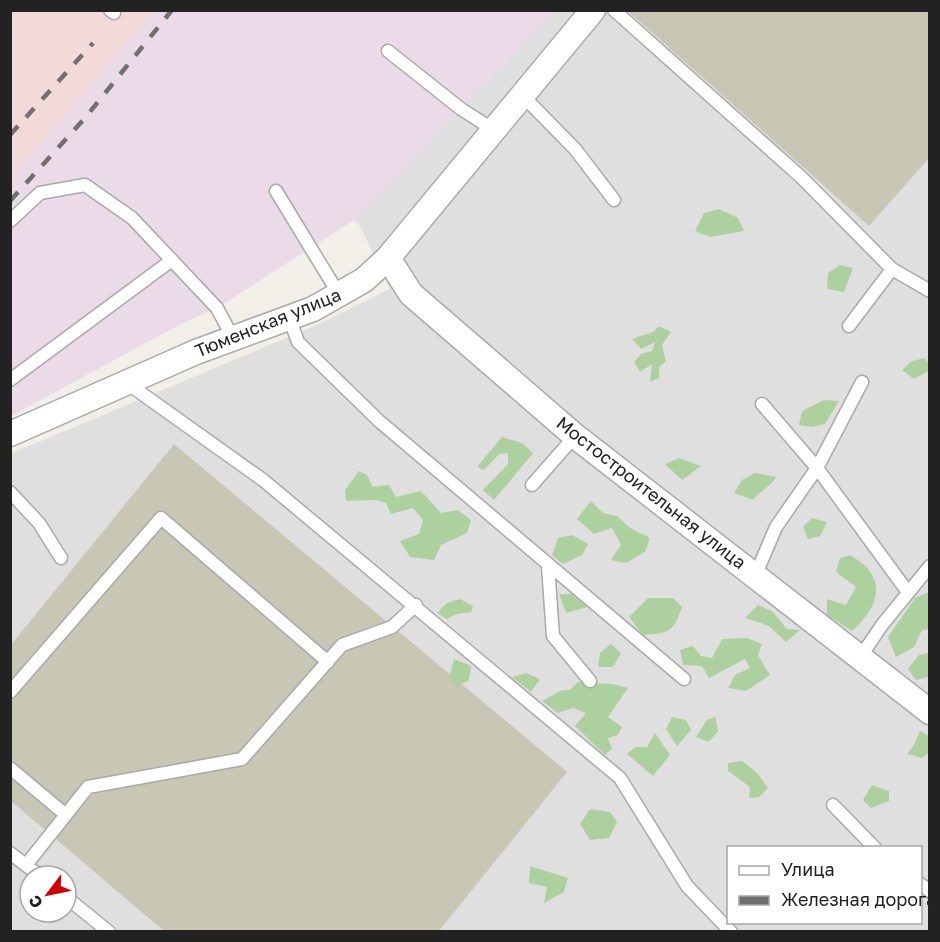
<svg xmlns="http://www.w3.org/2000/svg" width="940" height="942" viewBox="0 0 940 942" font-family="'Golos Text',sans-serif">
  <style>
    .residential { fill: #e0dfdf; fill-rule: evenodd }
    .commercial { fill: #f2dad9 }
    .industrial { fill: #ebdbe8 }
    .construction { fill: #c7c7b4 }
    .forest { fill: #add19e }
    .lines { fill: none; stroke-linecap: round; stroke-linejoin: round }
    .lane-casing { stroke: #a9a9a9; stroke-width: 15 }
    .street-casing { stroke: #a9a9a9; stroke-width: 27 }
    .lane { stroke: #fff; stroke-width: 12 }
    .street { stroke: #fff; stroke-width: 24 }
    .rail { stroke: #707070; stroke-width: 4.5; stroke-dasharray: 12 12; stroke-linecap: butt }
    .labels { text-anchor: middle; stroke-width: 5; stroke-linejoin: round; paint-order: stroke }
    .street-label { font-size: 18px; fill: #222; stroke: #fff }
  </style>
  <rect width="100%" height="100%" fill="#f2efe9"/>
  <path class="residential" d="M302 11H929V931H11L10 454 315 326 390 289 360 226 292 164ZM728 848H920V922H728ZM30 876H66V912H30Z"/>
  <path class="commercial" d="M11 11H154L11 179Z"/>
  <path class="industrial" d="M154 11H554L357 218 217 308 179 325 11 416V179Z"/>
  <path class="construction" d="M628 11H929V158L869 226Z
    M174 444 567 772 439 931H164L11 801 10 646Z"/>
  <path class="forest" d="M719 209 738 218 744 231 710 237 695 231 704 213Z
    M840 265 853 268 844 292 827 289 828 273Z
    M659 326 671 332 662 345 666 361 659 367V378L650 382 652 364 640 372 634 362 641 354 652 351 655 342 641 349 632 339 653 332Z
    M925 358 929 364V371L914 379 902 370 912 361Z
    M824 400 839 401 825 424 813 427 799 425 802 411Z
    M502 437 522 443 533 453 494 500 483 490 508 464V453L499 454 484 470 477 467Z
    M679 458 701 466 682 480 665 464Z
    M359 471 367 475 373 487 389 485 396 497 421 491 441 513 458 510 471 520 467 533 441 545 434 560 410 557 400 541 419 534 423 520 413 508 391 514 386 503 376 500 346 501 345 490Z
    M755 473 776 477C772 485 760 491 753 500L734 493 742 480Z
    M591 501 603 513 617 516 630 528 650 538 645 552 626 563 611 560 621 545 612 528 594 534 577 519Z
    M812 518 827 522 820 536 808 539 803 527Z
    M572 535 588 544 582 555 563 564 552 555 558 538Z
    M851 555C857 560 866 565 870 572 886 593 868 617 852 631L827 615V599L846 605 856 587 836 572 840 558Z
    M929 592V629L922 630 914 647 896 657 888 637 915 598Z
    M572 594 587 607 566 613 559 594Z
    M648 598H673L682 607C673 633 669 633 643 635L629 617Z
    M460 599 473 606 471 612 457 614 447 619 437 613 447 603Z
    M758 605 772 611 787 629 800 630 786 642 769 626 745 618Z
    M747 638 762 644 758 655 770 675 746 691 728 688 735 675 750 668 745 659 709 678 702 666 683 665 680 650 693 646 701 656 712 658 722 639Z
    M611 644 621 653 613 667H598L600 653Z
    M929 653V677L916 680 908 669 919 655Z
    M454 659 471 666 469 680 456 687 450 674Z
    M526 673 540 679 531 692 512 677Z
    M578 682 612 684 628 688 608 717 622 727 618 735 608 738 612 749 605 755 575 726 586 713 573 708 558 713 542 701 562 690H570Z
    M672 717 686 720 691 730 677 746 666 729Z
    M715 717 718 731 709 742 696 737 707 720Z
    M920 731 929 736V753L922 758 907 754 914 745Z
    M655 733 670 755 653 776 627 754 635 747H647Z
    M742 761 757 773 768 788 759 797 749 798 750 787 728 771V763Z
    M872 785 889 791V801L871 808 863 800Z
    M590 809 610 812 617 822 609 838 590 840 580 824Z
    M530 866 568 878 564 892 544 903 547 887 529 883Z"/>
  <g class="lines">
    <g class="lane-casing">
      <path id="lane" d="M110 10 114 13
        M614 10 801 177 892 269 930 291
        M388 51 461 109 494 130
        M523 96 575 149 614 200
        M276 191 340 296
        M10 221 40 193 85 185 132 218 217 308 233 338
        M289 317 298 342 379 421 684 679
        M849 326 892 269
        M10 380 172 260
        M127 383 263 480 620 778 687 886 731 932
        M762 404 817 468 907 591
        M532 485 575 436
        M10 492 39 523 61 558
        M548 566 553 636 590 681
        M756 574 776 527 817 468 862 382
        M861 656 882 625 930 566
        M10 692 161 518 328 662
        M10 768 66 815
        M833 805 875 848
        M10 853 40 876
        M26 865 88 787 242 759 342 645 392 627 416 605
        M920 884 930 891
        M66 897 109 932"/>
    </g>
    <g class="street-casing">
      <path id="street" d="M388 258 411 294 575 436 930 712
        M10 434 196 352 313 309 364 280 388 258 593 10"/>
    </g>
    <use href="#lane" class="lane"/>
    <use href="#street" class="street"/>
    <path class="rail" d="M10 135 93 43
      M10 201 85 118 172 10"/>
  </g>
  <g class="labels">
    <g class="street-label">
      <text transform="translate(268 323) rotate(-22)" y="6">Тюменская улица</text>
      <text transform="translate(651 493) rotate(38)" y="6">Мостостроительная улица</text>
    </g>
  </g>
  <rect width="940" height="942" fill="none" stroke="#222222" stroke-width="24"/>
  <rect x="727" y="846" width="195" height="78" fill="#ffffff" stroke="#a7a7a7" stroke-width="1.5"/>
  <rect x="739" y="866" width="30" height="9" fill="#ffffff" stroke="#a7a7a7" stroke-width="1.5"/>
  <text x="781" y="876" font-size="18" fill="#222222">Улица</text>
  <rect x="739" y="896" width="30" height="9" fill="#707070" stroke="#a7a7a7" stroke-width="1.5"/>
  <text x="781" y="906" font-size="18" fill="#222222">Железная дорога</text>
  <g transform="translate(48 894) rotate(238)"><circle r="28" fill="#ffffff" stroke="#a7a7a7" stroke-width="1.5"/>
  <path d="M0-4.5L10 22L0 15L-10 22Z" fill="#d40000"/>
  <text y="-9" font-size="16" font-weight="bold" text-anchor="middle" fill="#222222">С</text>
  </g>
</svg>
